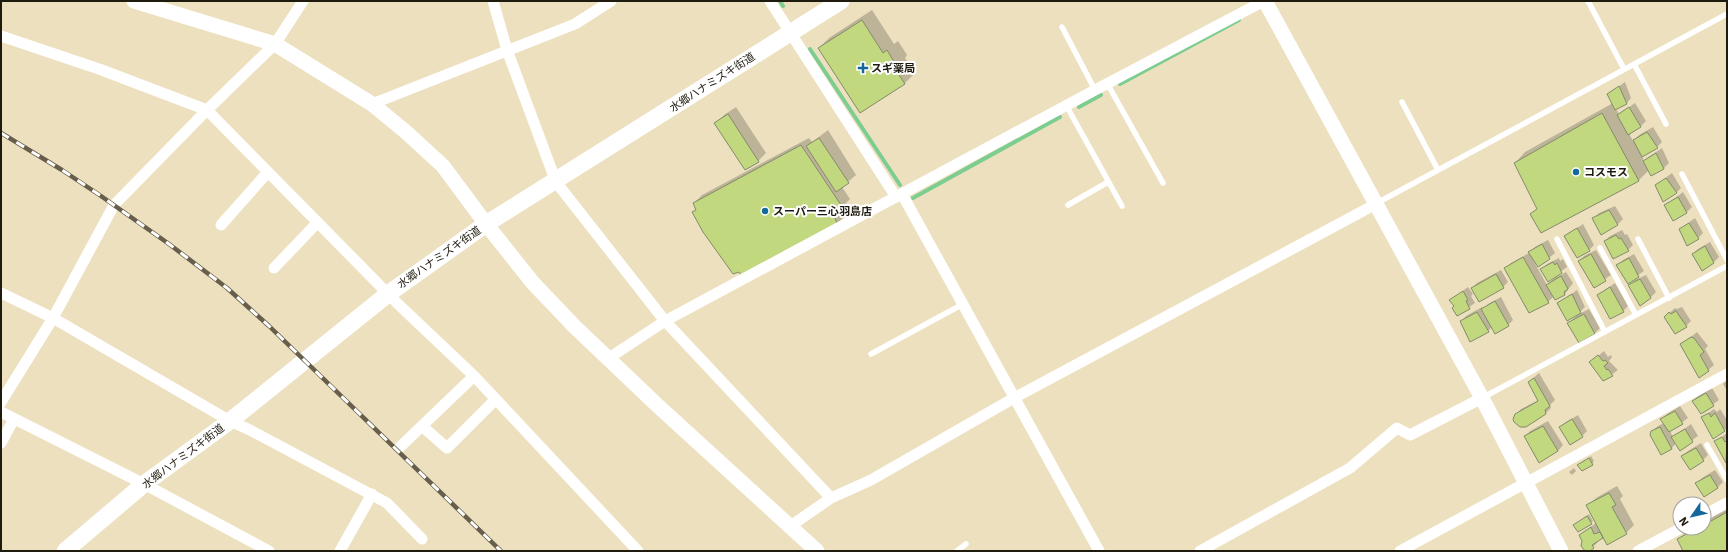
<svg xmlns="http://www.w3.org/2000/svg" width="1728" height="552" viewBox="0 0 1728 552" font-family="'IBM Plex Sans','Noto Sans JP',sans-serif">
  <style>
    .shadow { fill: #0003 }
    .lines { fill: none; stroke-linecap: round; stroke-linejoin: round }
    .stream { stroke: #7dcc90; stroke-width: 4 }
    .building { fill: #c2d87f; stroke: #828b6b }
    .lane { stroke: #fff; stroke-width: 5.5 }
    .street { stroke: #fff; stroke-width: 11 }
    .secondary { stroke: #fff; stroke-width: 15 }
    .primary { stroke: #fff; stroke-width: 17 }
    .rail-casing { stroke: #675f4c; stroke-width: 4.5 }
    .rail { stroke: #fff; stroke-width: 3; stroke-dasharray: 9; stroke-linecap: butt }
    .poi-dot { fill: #14699a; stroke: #fff; stroke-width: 1.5 }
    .labels { text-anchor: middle; stroke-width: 4; stroke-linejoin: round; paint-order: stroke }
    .poi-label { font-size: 11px; font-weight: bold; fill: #1f1a0e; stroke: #fff; text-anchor: start }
    .street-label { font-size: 11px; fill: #1f1a0e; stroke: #fff }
  </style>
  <rect width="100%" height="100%" fill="#ede0bf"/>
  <path class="shadow" d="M872 10 894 44 898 41 907 55 905 58 915 73 904 84 819 48 829 38Z
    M1625 82 1631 98 1626 104 1616 109 1619 114 1635 103 1646 121 1641 126 1629 133 1633 141 1639 135 1653 127 1662 142 1657 147 1642 156 1644 161 1650 156 1662 148 1669 163 1664 168 1651 175 1649 170 1639 180 1541 232 1531 215 1538 208 1515 163 1525 152 1613 103 1608 94Z
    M736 107 766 153 758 161 745 169 716 123 724 115Z
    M828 130 856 175 842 187 850 199 841 208 845 216 837 224 693 213 697 209 694 203 702 195 809 138 812 142Z
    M1672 173 1681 188 1676 193 1656 185Z
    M1683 192 1692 207 1686 213 1666 205Z
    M1615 206 1623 219 1617 225 1593 219 1599 213Z
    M1695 218 1703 233 1698 238 1680 229Z
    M1583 224 1594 245 1589 250 1565 236Z
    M1622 230 1625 235 1627 234 1633 245 1628 250 1605 241 1610 236Z
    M1548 240 1555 253 1539 266 1534 259 1533 260 1547 285 1556 277 1542 269 1547 264 1559 258 1560 261 1563 259 1567 267 1556 275 1557 277 1566 272 1573 283 1565 294 1554 296 1548 302 1506 268 1511 263 1529 253 1535 247Z
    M1710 242 1719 257 1714 262 1693 254 1698 249Z
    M1596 250 1611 275 1595 286 1579 261 1584 256Z
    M1634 254 1644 271 1628 282 1618 265 1623 260Z
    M1501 270 1508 282 1503 287 1472 288 1477 283Z
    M1646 275 1656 292 1651 297 1630 286 1635 280Z
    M1615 283 1628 306 1623 311 1598 295Z
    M1468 287 1473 294 1471 296 1475 303 1458 315 1451 300Z
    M1577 290 1585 307 1577 315 1589 309 1600 328 1595 333 1579 342 1569 323 1577 315 1558 304Z
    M1501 297 1513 320 1508 325 1492 327 1488 331 1461 322 1466 316 1482 307 1483 309 1488 304Z
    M1682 307 1691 321 1686 326 1665 317 1675 308 1677 309Z
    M1697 332 1708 346 1705 349 1714 365 1700 377 1681 345Z
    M1604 351 1608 357 1611 355 1612 357 1609 361 1618 370 1604 380 1591 362Z
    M1539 373 1555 400 1550 405 1551 408 1546 413 1525 426 1516 415 1521 409 1539 400 1529 382Z
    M1727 380V390L1723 384Z
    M1712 388 1719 400 1701 413 1693 401 1698 396Z
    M1680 406 1688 418 1670 431 1673 437 1691 424 1698 436 1680 449 1676 443 1671 449 1652 431 1658 426 1664 423 1662 419 1667 414Z
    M1714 409 1717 412 1720 409 1727 420V428L1724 430 1703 417Z
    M1578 415 1587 431 1582 436 1561 427 1566 422Z
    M1548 421 1563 445 1558 451 1525 437 1530 431Z
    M1727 433V462H1726L1715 442Z
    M1701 443 1708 455 1703 460 1682 456 1688 451Z
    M1591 456 1594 461 1592 464 1578 465Z
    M1574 468 1576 471 1572 475 1569 472Z
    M1715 470 1723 482 1718 487 1697 483 1702 478Z
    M1617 486 1623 496 1620 499 1634 525 1626 533 1604 536 1598 541V542L1593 547 1583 541 1580 535 1596 523 1588 505 1596 498Z
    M1727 508V551H1684L1678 540 1691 528H1704V521Z
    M1589 514 1593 521 1591 523 1574 525Z"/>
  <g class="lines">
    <path class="stream" d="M780 1 783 6
      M810 49 900 185
      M1120 84 1239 20
      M1079 107 1101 95
      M913 198 1060 117"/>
  </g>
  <path class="building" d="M862 20 883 53 887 50 897 67 895 69 905 84 860 113 818 48Z
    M1619 86 1627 104 1615 110 1607 94Z
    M1629 107 1641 127 1628 135 1617 115Z
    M1602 113 1639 181 1541 233 1530 214 1537 209 1514 163Z
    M728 114 759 162 745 170 714 123Z
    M1647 132 1658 148 1642 157 1633 140Z
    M819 138 849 183 836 192 806 146Z
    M801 145 843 208 832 212 838 225 742 277 739 272 733 274 703 232 692 212 696 210 693 203Z
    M1656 153 1664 169 1651 176 1643 161Z
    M1666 178 1677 193 1663 202 1655 185Z
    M1678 197 1687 213 1673 221 1664 205Z
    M1609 210 1618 225 1601 235 1592 218Z
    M1689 223 1699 239 1687 246 1679 229Z
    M1577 228 1590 251 1577 258 1564 236Z
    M1616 235 1619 239 1621 238 1629 251 1613 259 1604 241Z
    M1542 244 1550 259 1538 267 1528 252Z
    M1705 246 1714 263 1702 271 1692 254Z
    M1591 254 1606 281 1594 288 1578 261Z
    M1523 257 1549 303 1529 313 1504 268Z
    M1629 258 1639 277 1628 284 1616 265Z
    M1553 262 1555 265 1557 263 1562 273 1548 282 1540 269Z
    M1496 274 1504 288 1479 302 1471 288Z
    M1561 276 1568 289 1564 292 1565 295 1555 300 1546 285Z
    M1640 279 1651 298 1640 306 1628 285Z
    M1610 287 1624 312 1610 319 1597 295Z
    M1463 291 1468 300 1466 301 1470 309 1457 316 1452 308 1454 306 1449 300Z
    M1572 294 1581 313 1567 321 1557 303Z
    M1495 301 1509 326 1495 334 1481 309Z
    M1676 311 1687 327 1675 334 1664 317 1669 312 1671 314Z
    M1477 312 1489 332 1470 342 1460 321Z
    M1584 314 1595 334 1579 343 1567 323Z
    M1691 337 1694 338 1704 352 1700 355 1709 371 1699 378 1680 344Z
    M1598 355 1603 361 1605 360 1608 363 1604 366 1607 370 1608 369 1613 376 1603 381 1589 362Z
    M1534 378 1550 406 1545 410 1546 414 1526 427H1520L1514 422 1513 419 1515 414 1538 401 1528 382Z
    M1706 393 1714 406 1701 414 1692 401Z
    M1675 411 1683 424 1669 432 1660 419Z
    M1709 413 1711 417 1715 413 1725 431 1713 439 1701 417Z
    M1572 419 1583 437 1570 445 1559 427Z
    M1543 426 1558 451 1539 463 1524 436Z
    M1660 427 1672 449 1661 455 1650 435 1651 431Z
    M1685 429 1693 442 1680 451 1671 437Z
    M1722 437 1725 442 1727 440 1726 463 1714 441Z
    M1696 448 1704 461 1690 470 1681 456Z
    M1589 458 1593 465 1582 471 1577 465Z
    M1710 475 1718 488 1704 497 1695 483Z
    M1609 493 1616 505 1612 507 1627 534 1607 545 1586 505Z
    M1727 512V551H1683L1677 539 1698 528H1704V525Z
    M1587 516 1592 524 1578 532 1573 525Z
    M1591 527 1594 534 1600 532 1603 538 1592 545 1594 548 1590 551H1585L1581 546 1582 541 1579 535Z"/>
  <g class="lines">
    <path class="lane" d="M1588 1 1624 69
      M1062 27 1095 90
      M1634 64 1666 124
      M1107 83 1163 183
      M1402 102 1438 170
      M1066 105 1122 206
      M1682 174 1727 260
      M1377 203 1727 14
      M1068 205 1108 182
      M1557 239 1605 332
      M1638 239 1669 298
      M1600 248 1636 315
      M871 354 963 304
      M1482 398 1727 266
      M1707 445 1727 480
      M957 551 966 544"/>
    <path class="street" d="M493 1 507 50 556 182 665 321 831 498
      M770 1 896 197
      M1 36 99 69 207 110 397 303 474 376 638 551
      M372 104 575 24 611 1
      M902 194 1099 551
      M221 225 268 172
      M274 268 317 223
      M1 293 53 318 230 421 250 430 387 503 422 539
      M609 358 665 321 1095 90 1264 1
      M1 402 53 318 114 205 207 110 275 44 303 1
      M1 412 144 484 269 551
      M422 426 447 448 495 400
      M1 443 14 419
      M400 447 474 376
      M1704 515 1727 503
      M789 527 831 498 871 480 1014 398 1376 204
      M340 551 372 494
      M1200 551 1350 468 1397 428 1410 435 1482 398
      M1400 551 1727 374
      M1638 551 1681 528"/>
    <path class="secondary" d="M134 1 275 44 372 104 406 132 443 166 486 224 533 283 574 326 657 405 817 551
      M1265 1 1482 398 1561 551"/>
    <path class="primary" d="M65 551 144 484 230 421 388 294 486 224 841 1"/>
    <g class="rail-casing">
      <path id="rail" d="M1 133 62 170 101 196 169 244 227 288 269 326 501 551"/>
    </g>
    <use href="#rail" class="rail"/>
  </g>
  <g class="poi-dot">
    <path d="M861 62h4v4h4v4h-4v4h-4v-4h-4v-4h4z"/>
    <circle cx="1576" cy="172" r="4"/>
    <circle cx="765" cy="211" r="4"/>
  </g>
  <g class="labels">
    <g class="poi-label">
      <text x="871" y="72">スギ薬局</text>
      <text x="1584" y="176">コスモス</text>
      <text x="773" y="215">スーパー三心羽島店</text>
    </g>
    <g class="street-label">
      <text transform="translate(712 82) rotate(-33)" y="4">水郷ハナミズキ街道</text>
      <text transform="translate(439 257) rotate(-35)" y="4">水郷ハナミズキ街道</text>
      <text transform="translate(183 456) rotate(-37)" y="4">水郷ハナミズキ街道</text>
    </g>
  </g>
  <rect width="1728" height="552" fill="none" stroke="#1f1a0e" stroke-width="4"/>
  <g transform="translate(1692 516) rotate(236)"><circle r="19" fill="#ffffff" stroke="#a5a39f"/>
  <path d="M0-3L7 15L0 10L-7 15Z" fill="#14699a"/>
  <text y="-6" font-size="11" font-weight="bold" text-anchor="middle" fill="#1f1a0e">N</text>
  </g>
</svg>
